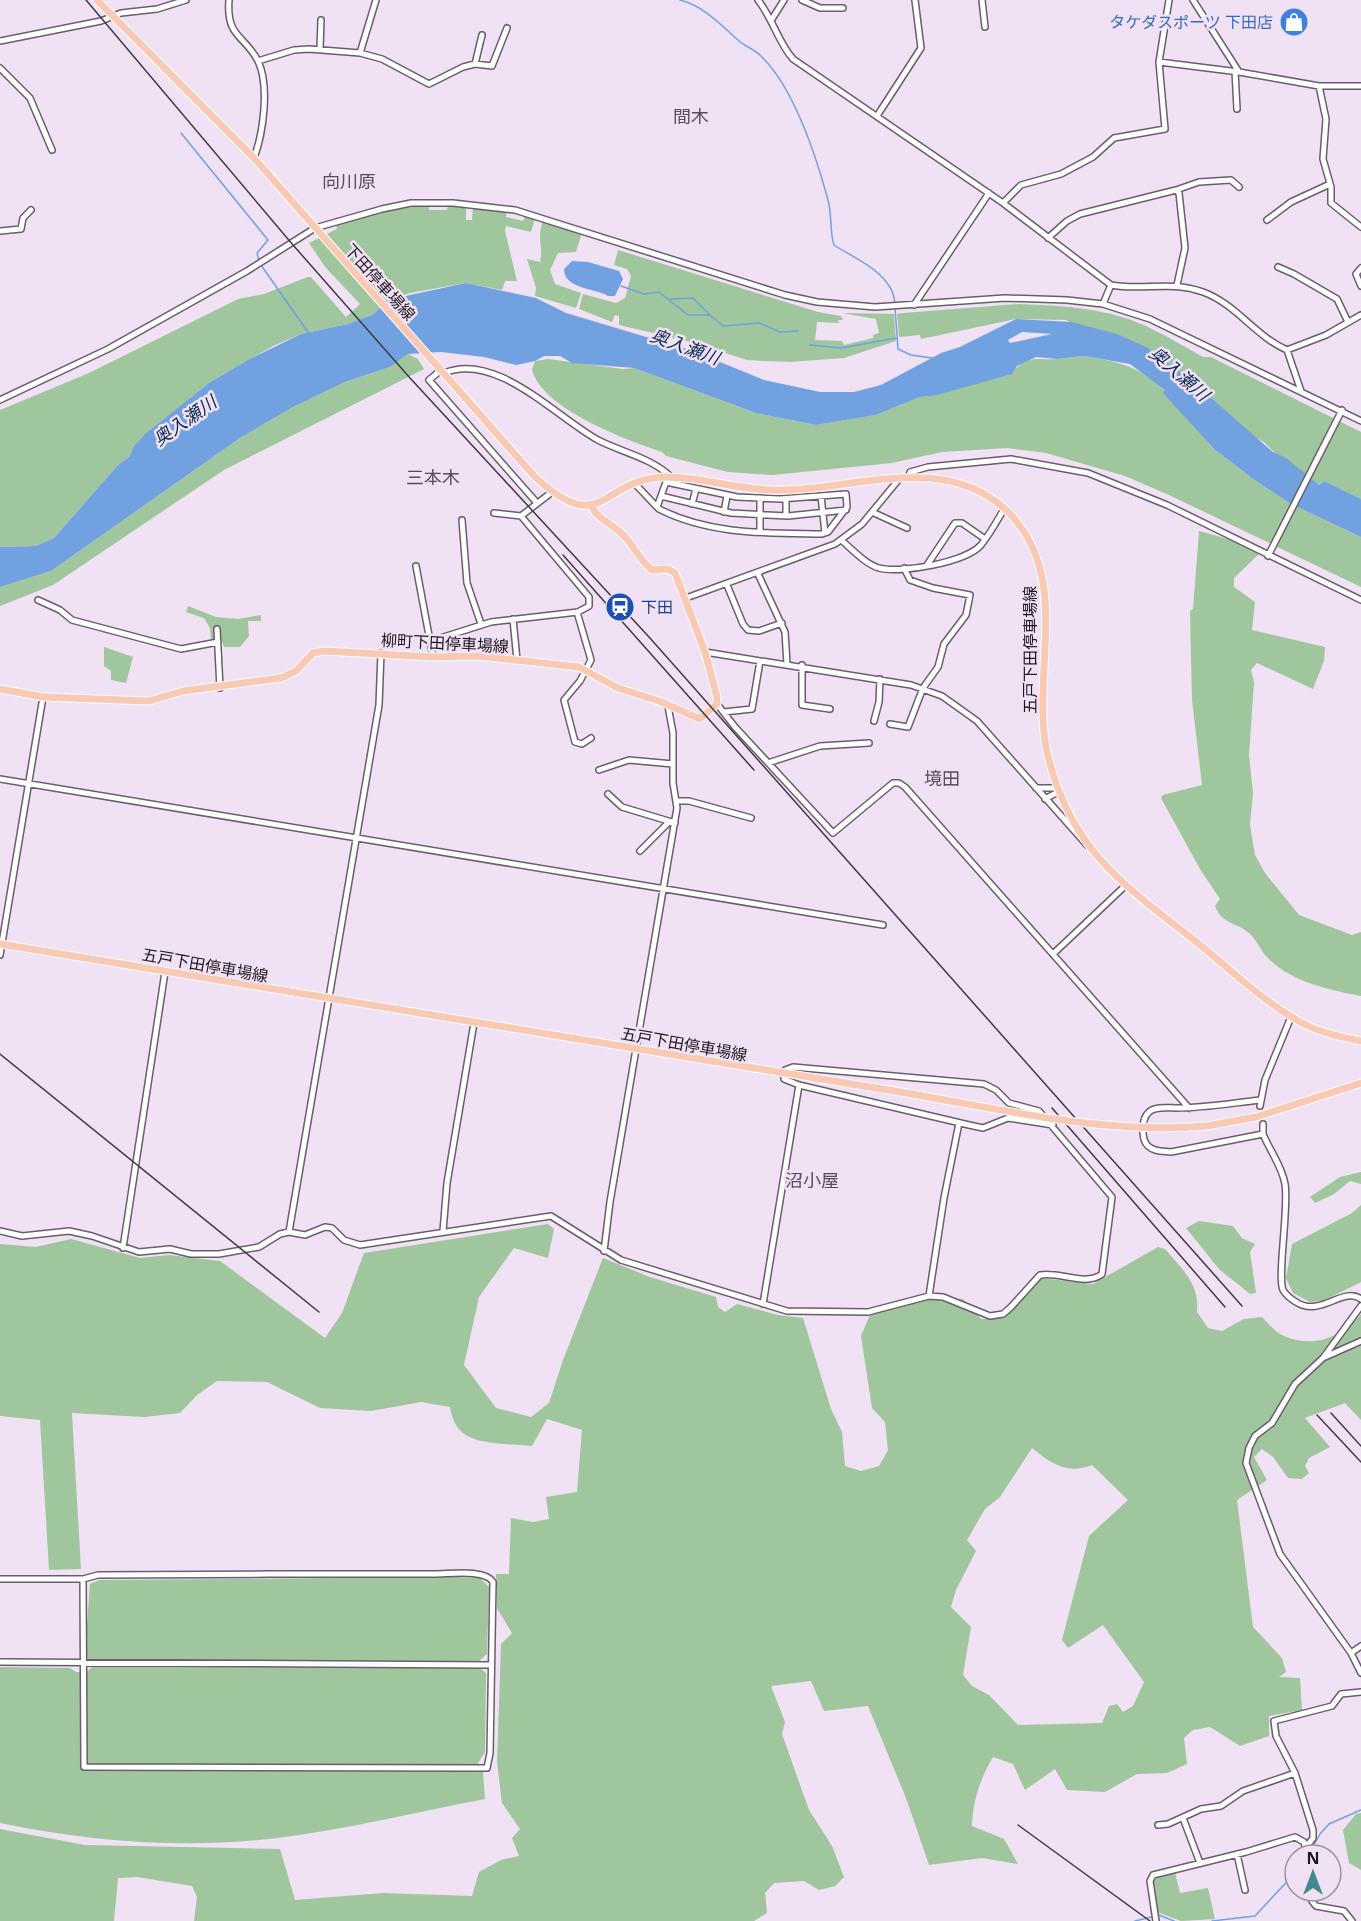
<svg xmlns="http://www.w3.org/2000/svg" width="1361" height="1921" viewBox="0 0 1361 1921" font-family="'Noto Sans','Noto Sans JP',sans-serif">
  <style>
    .green { fill: #9fc69c; fill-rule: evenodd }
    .water { fill: #71a1e1; fill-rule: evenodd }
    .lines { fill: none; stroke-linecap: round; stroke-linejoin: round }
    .stream { stroke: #71a1e1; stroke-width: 1.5 }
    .minor-casing { stroke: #6b5d6d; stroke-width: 8 }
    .major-casing { stroke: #fff; stroke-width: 9 }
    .minor { stroke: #fff; stroke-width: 5 }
    .major { stroke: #f9c9b3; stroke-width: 7 }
    .rail { stroke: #403941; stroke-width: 1.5 }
    .major-bridge-casing { stroke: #fff; stroke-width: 9; stroke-linecap: butt }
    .major-bridge { stroke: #f9c9b3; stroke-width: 7 }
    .labels { text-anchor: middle; stroke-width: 5; stroke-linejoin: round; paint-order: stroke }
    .shop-label { font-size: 16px; fill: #366cbe; stroke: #f1e1f4; text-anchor: end }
    .street-label { font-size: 16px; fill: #1d181e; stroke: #f1e1f4 }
    .transit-label { font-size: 16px; fill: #164399; stroke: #f1e1f4; text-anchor: start }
    .neighbourhood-label { font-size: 18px; fill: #5a4c5c; stroke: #f1e1f4 }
    .water-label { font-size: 18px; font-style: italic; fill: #0b2b53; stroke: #f1e1f4 }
  </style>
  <rect width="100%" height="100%" fill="#f1e1f4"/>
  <path class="green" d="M429 205V210H447L448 205 466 206V220H472L473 206 507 211 506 217 523 221 525 215 535 218 531 232 506 226 505 231 517 281H505L502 290 466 283 410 293 387 300 374 314 348 324 301 334 273 346 209 383 146 433 133 447 130 456 117 466 54 538 36 546 0 547V410L89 373 238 299 264 294 308 277H311L346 317 360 304 326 268 309 243 337 229 336 224 382 211Z
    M543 220 582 232 576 252 558 253 550 270 555 284 581 293 576 308 535 296 536 288 527 259 540 262C544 245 536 241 543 220Z
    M618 250 818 312 841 316 843 320H838L839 323 817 322 815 340 842 341 844 345 873 338V335L879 333 876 319 842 313 894 314 896 341 844 358 790 362 766 361 747 360 691 342 619 325V316L615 315 612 322 579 309 583 294 616 303 625 298 631 276 627 269 614 265Z
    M1019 304C1065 306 1112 308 1154 330 1170 338 1187 348 1203 357H1211L1361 432V499L1324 481 1319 485C1303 472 1277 457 1265 443L1066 320 1016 319 921 339 920 335 899 337 897 314 903 313Z
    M408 354 418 359 424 369 224 470 53 585 0 606V587L51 571 240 438 293 407 345 382 390 367Z
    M1084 356C1122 363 1134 364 1165 390L1164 393 1214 449 1253 479 1291 504 1361 537V587L1169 495 1125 476 1046 453 1007 448 942 452 892 463 772 475 728 472 666 456 662 452C626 440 540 408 532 369L535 361 548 359 623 369 634 368 756 413 816 425 876 415 920 397 1011 374C1028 353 1038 361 1060 359 1068 358 1076 357 1084 356Z
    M1199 531 1235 541 1259 554 1234 578V587L1255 602 1252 630 1325 647 1324 661 1313 689 1257 663 1251 670 1254 682 1249 755 1253 793 1250 825 1255 855 1265 873 1299 915 1352 935 1361 932V996C1329 990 1290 982 1267 957 1260 950 1257 940 1250 934 1238 922 1222 925 1215 906L1220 899 1200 869 1161 798 1163 795 1202 785 1192 700 1190 611 1193 609Z
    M188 606 216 617 238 619 261 615V621H248L249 636 240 647H224L221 638 211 639 210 628 204 618 186 612Z
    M104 647 133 657 126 683 111 680V671L104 666Z
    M1361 1172V1184L1350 1181 1334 1194 1315 1203 1310 1197 1340 1177Z
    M1361 1205V1282L1323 1301 1310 1302 1293 1293 1286 1278 1292 1244 1352 1213Z
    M1199 1221 1233 1226 1242 1238 1255 1244 1250 1252 1256 1293 1250 1294 1219 1269 1186 1228Z
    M548 1224 554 1229 548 1258 514 1248 479 1297 464 1365 496 1408 531 1417 549 1403 563 1360 603 1258 650 1277 716 1297 718 1307 725 1312 737 1304 778 1315 803 1318 831 1409 842 1432 845 1466 861 1471 879 1466 888 1450 885 1422 872 1408 861 1336 873 1308 928 1296 963 1299 981 1319C1011 1321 1023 1298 1041 1278L1093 1284 1158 1247 1165 1249C1182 1269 1200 1284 1197 1312L1208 1328 1222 1331 1244 1319 1262 1317C1268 1323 1276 1333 1284 1336 1314 1349 1342 1337 1361 1314V1420L1345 1403 1305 1418 1330 1447 1309 1458 1305 1466 1309 1473 1302 1479 1288 1478 1273 1457 1262 1449 1254 1457 1267 1480 1237 1500 1253 1627 1282 1658 1286 1672 1279 1677 1300 1678 1302 1710 1269 1716V1736L1240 1746 1210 1727 1193 1730 1184 1738 1187 1764 1167 1773 1137 1774 1105 1792 1067 1790 1055 1769 1025 1790 1013 1764 993 1757C980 1779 973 1800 972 1826L1004 1839 1018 1864 982 1858 929 1865 906 1798 868 1706 824 1711 811 1681 771 1686 785 1722 782 1734 809 1810 832 1846 844 1877 835 1886 819 1890 804 1881 774 1883 765 1893 767 1913 754 1921H194L197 1897 192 1886 137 1877 118 1878 114 1921H0V1829L85 1845 280 1849 295 1900 383 1893 472 1896 479 1872 501 1860 519 1856 512 1838 520 1829 502 1803 497 1762 501 1644 512 1633 497 1608 496 1574H509L511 1518 533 1522 549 1519 546 1497 577 1492 582 1430 547 1419 532 1446C511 1443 468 1447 456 1425 453 1420 451 1413 450 1407L421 1402 371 1411 320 1408 267 1382 217 1381 197 1395 180 1413 144 1417 72 1413 81 1569 49 1570 40 1420 0 1416V1244L36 1247 71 1239 140 1258 169 1255 220 1261 325 1338 342 1313 364 1253ZM1032 1448C1051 1463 1066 1475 1092 1465L1128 1500 1089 1536 1062 1640 1068 1648 1103 1625 1144 1682 1133 1706 1123 1712 1117 1704 1109 1706 1102 1723 1018 1725 989 1695 972 1686 963 1675 971 1627 951 1607 956 1590 976 1551 967 1540 985 1509 1000 1497Z
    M454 1577 480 1578 489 1587 487 1654 480 1660V1668L486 1673 485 1752 478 1763 483 1772 485 1799C417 1812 347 1829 278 1838 187 1849 90 1842 0 1823V1667L70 1668 76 1672H87L91 1668 85 1651 90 1584 99 1580Z
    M1361 1813V1870L1349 1863 1343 1830 1356 1814Z
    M1175 1872 1180 1893 1208 1888 1215 1919 1181 1921 1157 1912 1153 1881 1158 1877Z"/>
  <path class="water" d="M572 261 588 262 619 271 623 279 615 296H608C595 288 564 289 564 269Z
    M466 283 536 298 566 313 693 351 764 380 820 392H854L881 385 941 353 960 347 1016 319 1071 322 1117 334 1148 348 1194 383 1273 452 1286 458 1319 485 1324 481 1361 499V537L1291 504 1253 479 1214 449 1163 393 1165 390 1130 364 1084 356 1057 359 1036 357 1017 366 1012 374 937 395 920 397 876 415 816 425 756 413 634 368 572 363 560 356H544L535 361 516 365 484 357 441 352 408 354 390 367 345 382 293 407 240 438 51 571 0 587V547L36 546 54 538 117 466 130 456 133 447 146 433 209 383 248 360 301 334 348 324 374 314 387 300ZM1022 332 1052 334 1010 343 1008 340Z"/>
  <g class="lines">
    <path class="stream" d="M680 0C704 6 721 25 739 41 746 47 754 49 761 56 794 88 816 156 828 200 832 213 830 236 834 245 855 259 893 273 895 303
      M181 133 268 240 257 253 259 261
      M261 265 310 335
      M621 286 644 294 659 292 688 315H710L723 326 759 323 780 332 798 331
      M671 299 693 298 710 315
      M895 308 898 349 911 355 932 358
      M810 345 841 348 896 338
      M1309 1854 1320 1834 1329 1824 1361 1810
      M1135 1921 1159 1915 1174 1921
      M1212 1921 1255 1916 1295 1873"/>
    <g class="minor-casing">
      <path id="minor" d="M229 0C226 38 245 35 258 61 270 86 263 134 254 158
        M758 0C773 19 778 42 793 59L1003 203 1111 285C1143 291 1170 280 1203 292 1236 304 1255 336 1287 350L1326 335 1361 315
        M802 0 820 8H843
        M982 0 985 27
        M1193 0 1239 72
        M772 19 784 0
        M0 41 101 21 121 13 157 9 186 0
        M320 49 321 20
        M360 53 376 0
        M258 61 294 50 309 49 360 53 382 59 429 84 463 67 475 64 482 35
        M1159 62 1239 72 1319 86H1361
        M475 64 492 66 507 28
        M0 68 30 98 52 150
        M1235 71 1237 109
        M1319 86 1326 119 1323 159 1331 187V203L1361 227
        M877 116 921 48 915 0
        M1176 190 1199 182 1231 180 1239 187
        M1003 203 1021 185 1061 174 1093 157 1114 138 1165 129 1159 62 1169 0
        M1267 220 1291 202 1330 184
        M0 231 21 229 23 218 31 210
        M1048 238 1067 221 1080 214 1176 190 1179 193 1185 248 1177 285
        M1278 267 1294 274 1337 299 1348 322
        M1361 268 1356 274 1361 286
        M1103 304 1111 285
        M914 305 989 193
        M1287 350 1301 391
        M441 370 429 380 537 503
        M444 373C496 351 556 417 598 440 621 452 652 458 671 477
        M0 400 108 349 247 271 315 228 382 209 411 203H453L515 210 785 295 817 302 875 307 1005 298 1067 300 1103 304 1150 319 1361 421
        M909 478 910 472 928 467 1011 459 1088 473 1167 505 1361 600
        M635 484C643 492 651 501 659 509 710 535 767 533 822 534L828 532 847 507 846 494 780 499 737 497 666 482 657 507
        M661 496 731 513 788 516 846 510
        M821 496 825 533
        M786 499V516
        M692 504 696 489
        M724 512 727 496
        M872 512 907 528
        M521 516 552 492
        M462 520 467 583 481 624
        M760 532V498
        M841 540C852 549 865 564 879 568 901 574 966 562 981 545 990 534 997 521 1004 509
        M1268 556 1342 410
        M927 565 955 523H962L985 539
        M416 566 433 657
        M758 574 785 632 787 664
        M727 585 743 624 748 630 759 631 782 623
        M686 598 835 544 862 524 900 478
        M38 600 60 610 72 620 181 649 218 642
        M577 612 591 660 580 681 564 700 575 742 582 744 591 738
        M513 619 517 660
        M217 629 220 688
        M431 641 491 622 578 612 589 606V597L521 516 494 513
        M705 652 911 685 942 696 977 721 1087 845
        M802 665V705L830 709
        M717 704 735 727 833 833 893 783H899L905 787 1189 1108
        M724 712 752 709 760 661
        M874 721 879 702 880 679
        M890 724 908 727 923 688 938 667 944 644 966 615 970 595 933 588 910 580 904 568
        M768 763 820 746 869 743
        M599 770 629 760 673 764
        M0 779 883 925
        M1036 788H1057
        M608 794 622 807 675 823
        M1045 799 1058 792
        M676 801H689L751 818
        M640 851 669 822
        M1053 954 1126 885
        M0 955 43 697
        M1260 1100C1232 1103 1204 1108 1176 1108 1168 1108 1155 1106 1149 1112 1141 1119 1141 1139 1148 1146 1154 1152 1164 1151 1171 1152L1263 1134
        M1260 1106 1265 1080 1291 1017
        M1263 1124V1134C1270 1151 1282 1166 1285 1184 1289 1209 1277 1276 1283 1290 1286 1295 1291 1299 1296 1302 1320 1318 1343 1286 1361 1299
        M0 1231 22 1236 69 1231 92 1236 139 1252 170 1249 191 1254H219L259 1247 280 1234 289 1232 305 1235 325 1227 332 1228 344 1240 360 1245 551 1216 621 1260 787 1311 868 1312 929 1296 943 1297 990 1316 1003 1314 1011 1307 1040 1275C1060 1271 1085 1287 1102 1274L1112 1197 1039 1111 1009 1103 996 1090 984 1084 793 1067 785 1070 784 1079 799 1085 969 1125 983 1128 1008 1118 1053 1125
        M443 1231 447 1183 474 1023
        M289 1232 379 705 381 653
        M123 1248 165 972
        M604 1251 610 1202 677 808 673 783V733L668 706
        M929 1296 944 1198 959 1123
        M763 1304 799 1085
        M1361 1306 1323 1358 1295 1384 1272 1423 1255 1436 1249 1448 1246 1463 1280 1554 1351 1653 1361 1673
        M1325 1357 1361 1341
        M0 1579H83L98 1575C211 1574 323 1574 436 1574 450 1574 485 1569 493 1582L490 1753 487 1768 84 1767 83 1579
        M1351 1653 1361 1646
        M0 1662 490 1665
        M1183 1818 1200 1863
        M1158 1825 1168 1824 1201 1809 1221 1806 1243 1791 1295 1773
        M1307 1846 1313 1838V1830L1295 1773 1276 1736 1274 1721 1332 1706 1341 1694 1361 1692
        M1237 1854 1245 1890
        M1310 1891 1312 1901 1316 1906 1344 1911 1352 1921
        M1156 1921 1150 1881 1153 1875 1246 1852 1295 1837 1304 1842 1307 1855"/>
    </g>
    <g class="major-casing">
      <path id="major" d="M97 0 254 158 535 477C603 539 600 480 663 477 699 476 734 489 770 490 848 493 942 449 1007 511 1074 577 1030 672 1047 752 1056 791 1073 828 1099 858 1128 891 1165 917 1199 944 1232 971 1266 1004 1304 1024 1322 1033 1341 1037 1361 1041
        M0 689 43 697 149 701 183 691 281 678 296 671 313 653 324 651 433 657 479 656 579 667 618 688 659 701 700 719 717 704V697L705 652 675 573 668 569 652 570C639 560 633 543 620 532 610 523 598 519 591 506
        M0 944 894 1091
        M1207 1126 1256 1117 1361 1083"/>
    </g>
    <use href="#minor" class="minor"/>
    <use href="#major" class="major"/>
    <path class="rail" d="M86 0 293 245 410 378 649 637 1242 1306
      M563 555 754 770
      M0 1054 319 1312
      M1052 1108 1225 1307
      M1331 1413 1361 1446
      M1317 1415 1361 1462
      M1018 1825 1150 1921"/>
    <g class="major-bridge-casing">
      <path id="major-bridge" d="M894 1091C997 1108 1102 1135 1207 1126"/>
    </g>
    <use href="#major-bridge" class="major-bridge"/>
  </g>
  <defs>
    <g id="shop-disc" transform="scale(1.5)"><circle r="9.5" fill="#3f7fe0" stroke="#f1e1f4"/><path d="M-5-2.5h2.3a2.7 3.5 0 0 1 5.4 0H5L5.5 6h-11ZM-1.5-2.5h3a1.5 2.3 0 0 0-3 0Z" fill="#fff"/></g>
    <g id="station-disc" transform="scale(1.5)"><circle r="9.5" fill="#1a4fb4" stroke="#f1e1f4"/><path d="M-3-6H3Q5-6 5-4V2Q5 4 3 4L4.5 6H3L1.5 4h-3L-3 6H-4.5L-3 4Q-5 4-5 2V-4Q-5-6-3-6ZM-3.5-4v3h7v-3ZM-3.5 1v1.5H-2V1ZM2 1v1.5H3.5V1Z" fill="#fff"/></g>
  </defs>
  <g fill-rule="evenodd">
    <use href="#shop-disc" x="1294" y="22"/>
    <use href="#station-disc" x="620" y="607"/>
  </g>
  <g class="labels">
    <g class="shop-label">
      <text x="1273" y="28">タケダスポーツ 下田店</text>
    </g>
    <g class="street-label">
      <text transform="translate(380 282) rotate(48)" y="6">下田停車場線</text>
      <text transform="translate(445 643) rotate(3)" y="6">柳町下田停車場線</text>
      <text transform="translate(1030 650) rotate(-90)" y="6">五戸下田停車場線</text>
      <text transform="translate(205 965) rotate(10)" y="6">五戸下田停車場線</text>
      <text transform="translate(684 1044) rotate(10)" y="6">五戸下田停車場線</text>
    </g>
    <g class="transit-label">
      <text x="641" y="613">下田</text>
    </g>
    <g class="neighbourhood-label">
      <text x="691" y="123">間木</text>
      <text x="349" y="188">向川原</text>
      <text x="433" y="484">三本木</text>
      <text x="942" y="785">境田</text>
      <text x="812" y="1187">沼小屋</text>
    </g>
    <g class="water-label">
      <text transform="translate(685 347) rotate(20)" y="6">奥入瀬川</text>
      <text transform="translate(1179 374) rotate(41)" y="6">奥入瀬川</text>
      <text transform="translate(185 421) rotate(-35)" y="6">奥入瀬川</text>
    </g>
  </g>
  <g transform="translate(1313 1873)"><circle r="28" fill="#f1e1f4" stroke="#9c919e" stroke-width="1.5"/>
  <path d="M0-4.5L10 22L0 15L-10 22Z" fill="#41898e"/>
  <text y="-9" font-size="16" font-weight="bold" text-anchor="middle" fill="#1d181e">N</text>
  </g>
</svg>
